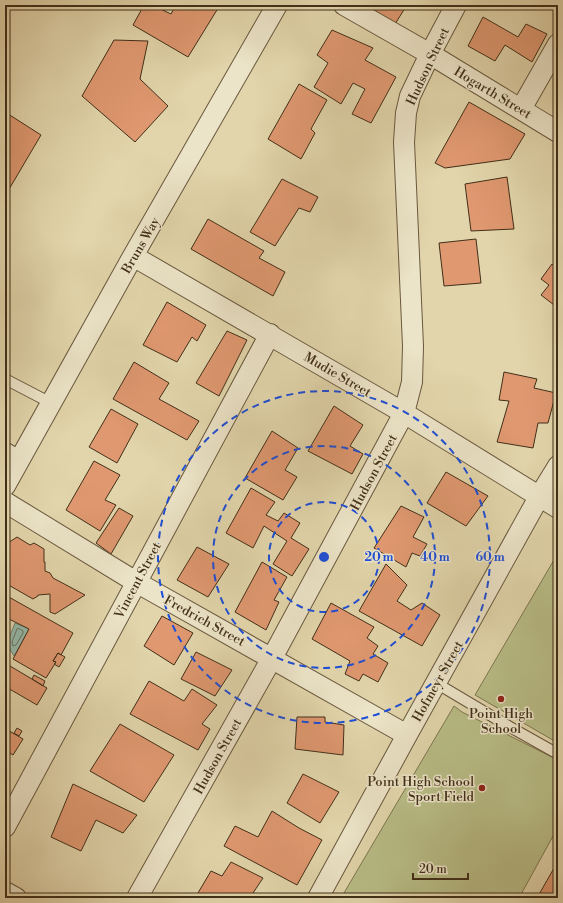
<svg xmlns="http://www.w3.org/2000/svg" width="563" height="903" viewBox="0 0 563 903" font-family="'Libre Bodoni',serif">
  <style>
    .green { fill: #b8bc86; stroke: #7c7650 }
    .water { fill: #95b9a9; stroke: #73826f }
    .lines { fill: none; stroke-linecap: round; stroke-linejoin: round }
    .shore { stroke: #6b7461; stroke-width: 1 }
    .building { fill: #df9870; stroke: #412f19 }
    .lane-casing { stroke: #69583e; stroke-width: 12 }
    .street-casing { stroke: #69583e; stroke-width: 22 }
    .lane { stroke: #ece4c8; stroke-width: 10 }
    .street { stroke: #ece4c8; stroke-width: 20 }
    .ring { fill: none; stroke: #1d4ed8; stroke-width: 2; stroke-dasharray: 7 5 }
    .poi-dot { fill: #8f2418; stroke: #ece4c8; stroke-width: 1.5 }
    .labels { text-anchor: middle; stroke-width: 3; stroke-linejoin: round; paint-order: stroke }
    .street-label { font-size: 13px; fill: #412f19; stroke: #ece4c8 }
    .poi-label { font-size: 13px; fill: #412f19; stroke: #ece4c8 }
    .centre { fill: #1d4ed8; stroke: #ece4c8; stroke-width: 2 }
    .ring-label { font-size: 12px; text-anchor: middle; font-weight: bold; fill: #1d4ed8; stroke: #ece4c8; stroke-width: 3; stroke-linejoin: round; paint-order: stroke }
  </style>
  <rect width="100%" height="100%" fill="#e2d5ab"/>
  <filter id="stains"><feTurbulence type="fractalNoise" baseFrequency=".005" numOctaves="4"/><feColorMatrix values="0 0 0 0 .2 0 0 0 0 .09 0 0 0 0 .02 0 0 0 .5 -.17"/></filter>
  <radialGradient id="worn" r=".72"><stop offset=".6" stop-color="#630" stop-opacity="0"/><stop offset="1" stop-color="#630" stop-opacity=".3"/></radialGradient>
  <path class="green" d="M558 553V743L475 695Z
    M454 706 462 712 558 760V827L519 898H341Z"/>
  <path class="water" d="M15 623 29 629 14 656 11 651 7 643Z"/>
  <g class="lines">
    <path class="shore" d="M20 629 23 631V633L16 645 13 646 12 642 17 629Z"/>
  </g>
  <path class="building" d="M5 5H13L5 17Z
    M144 5H152L171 14 176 5H220L188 57 133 25Z
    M371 5H407L395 24 368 9Z
    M483 17 518 37 526 24 547 34 532 62 505 45 495 61 468 46Z
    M332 30 373 48 365 60 396 77 371 123 352 114 365 89 353 83 341 104 314 87 328 63 317 55Z
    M114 40 148 41 140 79 168 106 135 142 82 96Z
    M299 84 327 100 311 129 315 133 301 159 268 139Z
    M469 102 525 134 510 159 445 168 435 163Z
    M5 112 41 135 5 196Z
    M507 177 514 229 471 231 465 184Z
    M282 179 318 197 310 212 299 208 275 246 250 232Z
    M208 219 264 251 259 258 285 272 273 296 191 249Z
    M476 239 481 283 444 286 439 243Z
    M552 264 558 269V308L541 295 549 285 541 279Z
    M167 302 206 325 197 341 192 337 177 362 143 345Z
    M227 331 247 340 219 396 196 383Z
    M134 362 169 383 159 399 199 421 187 440 113 399Z
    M504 372 537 379 534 388 556 393 548 423H538L533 448 497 442 509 401 499 400Z
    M334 406 363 425 350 446 363 454 352 474 308 451Z
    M111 409 138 424 117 463 89 447Z
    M272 431 298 448 285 470 297 477 283 500 245 478Z
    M94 461 120 475 105 500 116 505 100 531 66 510Z
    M446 472 488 496 466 526 427 503Z
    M251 488 275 502 266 515 278 521 284 513 300 523 291 538 309 549 292 576 273 564 287 541 264 526 253 548 226 533Z
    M401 506 424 517 413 537 427 544 420 556 412 553 406 567 374 548Z
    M119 508 133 516 111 554 96 543Z
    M17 537 30 545 34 543 44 549V562H45V571L50 573 53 578 85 595 55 614 50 612V594L38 595V596L33 599 5 583V557L10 554 5 545Z
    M197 547 229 564 208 597 177 580Z
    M262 562 287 577 274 600 279 602 266 630 235 612Z
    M386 564 407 585 397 601 411 610 422 603 440 615 422 646 359 611Z
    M7 596 73 633 61 655 58 653 53 661 56 662 46 678 13 659 29 629 5 617V599Z
    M331 603 374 627 367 638 378 646 373 654 388 663 378 682 363 674 359 681 345 674 350 661 312 639Z
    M162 616 193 633 174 665 144 646Z
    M196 652 232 670 215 696 181 679Z
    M58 653 65 657 59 667 54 664 56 662 53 661Z
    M5 663 47 688 37 705 6 687 5 689Z
    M34 675 45 681 43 686 32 679Z
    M149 681 184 701 192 689 217 705 202 724 210 729 198 750 130 714Z
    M297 717H325V722L344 725 343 755 295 749Z
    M120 724 174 755 144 802 90 771Z
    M17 728 22 731 19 736 14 733Z
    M6 729 23 739 13 755 5 750V731Z
    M303 774 339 792 320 823 287 803Z
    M73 784 137 815 123 833 96 820 81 851 51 837Z
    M272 811 299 828 322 840 297 885 224 846 235 826 258 837Z
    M558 861V898H537Z
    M231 862 263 878 253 893 260 896 259 898H195L211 871 222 876Z"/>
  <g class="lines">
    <g class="lane-casing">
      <path id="lane" d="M5 379 51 403
        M5 447 22 457
        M436 683 510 727 558 754"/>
    </g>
    <g class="street-casing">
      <path id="street" d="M344 5 430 54 558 132
        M521 109 558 44
        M133 256 404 413 558 508
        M5 486 133 256 277 5
        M5 502 136 582 407 735
        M5 827 270 334
        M5 892 16 898
        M137 898 272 658 404 413 412 382 413 346 404 142 406 113 410 96 430 54 456 5
        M318 898 407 735 539 497 558 466"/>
    </g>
    <use href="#lane" class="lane"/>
    <use href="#street" class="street"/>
  </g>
  <g class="ring">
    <circle cx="324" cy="557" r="55"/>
    <circle cx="324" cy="557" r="111"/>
    <circle cx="324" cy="557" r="166"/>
  </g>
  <g class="poi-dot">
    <circle cx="501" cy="699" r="4"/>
    <circle cx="482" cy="788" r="4"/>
  </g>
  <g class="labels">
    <g class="street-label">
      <text transform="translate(427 66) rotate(-65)" y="5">Hudson Street</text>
      <text transform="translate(493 92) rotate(31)" y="5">Hogarth Street</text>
      <text transform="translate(140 245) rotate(-60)" y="5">Bruns Way</text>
      <text transform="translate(338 374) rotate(30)" y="5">Mudie Street</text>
      <text transform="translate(373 472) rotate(-62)" y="5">Hudson Street</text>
      <text transform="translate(137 580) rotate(-62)" y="5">Vincent Street</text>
      <text transform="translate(205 620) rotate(29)" y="5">Fredrich Street</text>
      <text transform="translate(437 681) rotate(-61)" y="5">Hofmeyr Street</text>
      <text transform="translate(217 756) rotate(-61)" y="5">Hudson Street</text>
    </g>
    <g class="poi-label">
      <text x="501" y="718">Point High<tspan x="501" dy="15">School</tspan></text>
      <text x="474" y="786" text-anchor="end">Point High School<tspan x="474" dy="15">Sport Field</tspan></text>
    </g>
  </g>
  <circle cx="324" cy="557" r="6" class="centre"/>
  <g class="ring-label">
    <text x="379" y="561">20 m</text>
    <text x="435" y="561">40 m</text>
    <text x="490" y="561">60 m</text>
  </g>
  <rect width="563" height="903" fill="none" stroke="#e2d5ab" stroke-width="20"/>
  <rect x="6" y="6" width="551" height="891" fill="none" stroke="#412f19" stroke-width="2"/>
  <rect x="10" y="10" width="543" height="883" fill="none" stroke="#412f19"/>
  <path d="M413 873v6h55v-6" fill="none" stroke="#412f19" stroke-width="2"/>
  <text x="419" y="873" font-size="12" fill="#412f19" stroke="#ece4c8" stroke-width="3" paint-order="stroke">20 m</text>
  <rect width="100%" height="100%" filter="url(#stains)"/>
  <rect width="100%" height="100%" fill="url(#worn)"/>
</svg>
